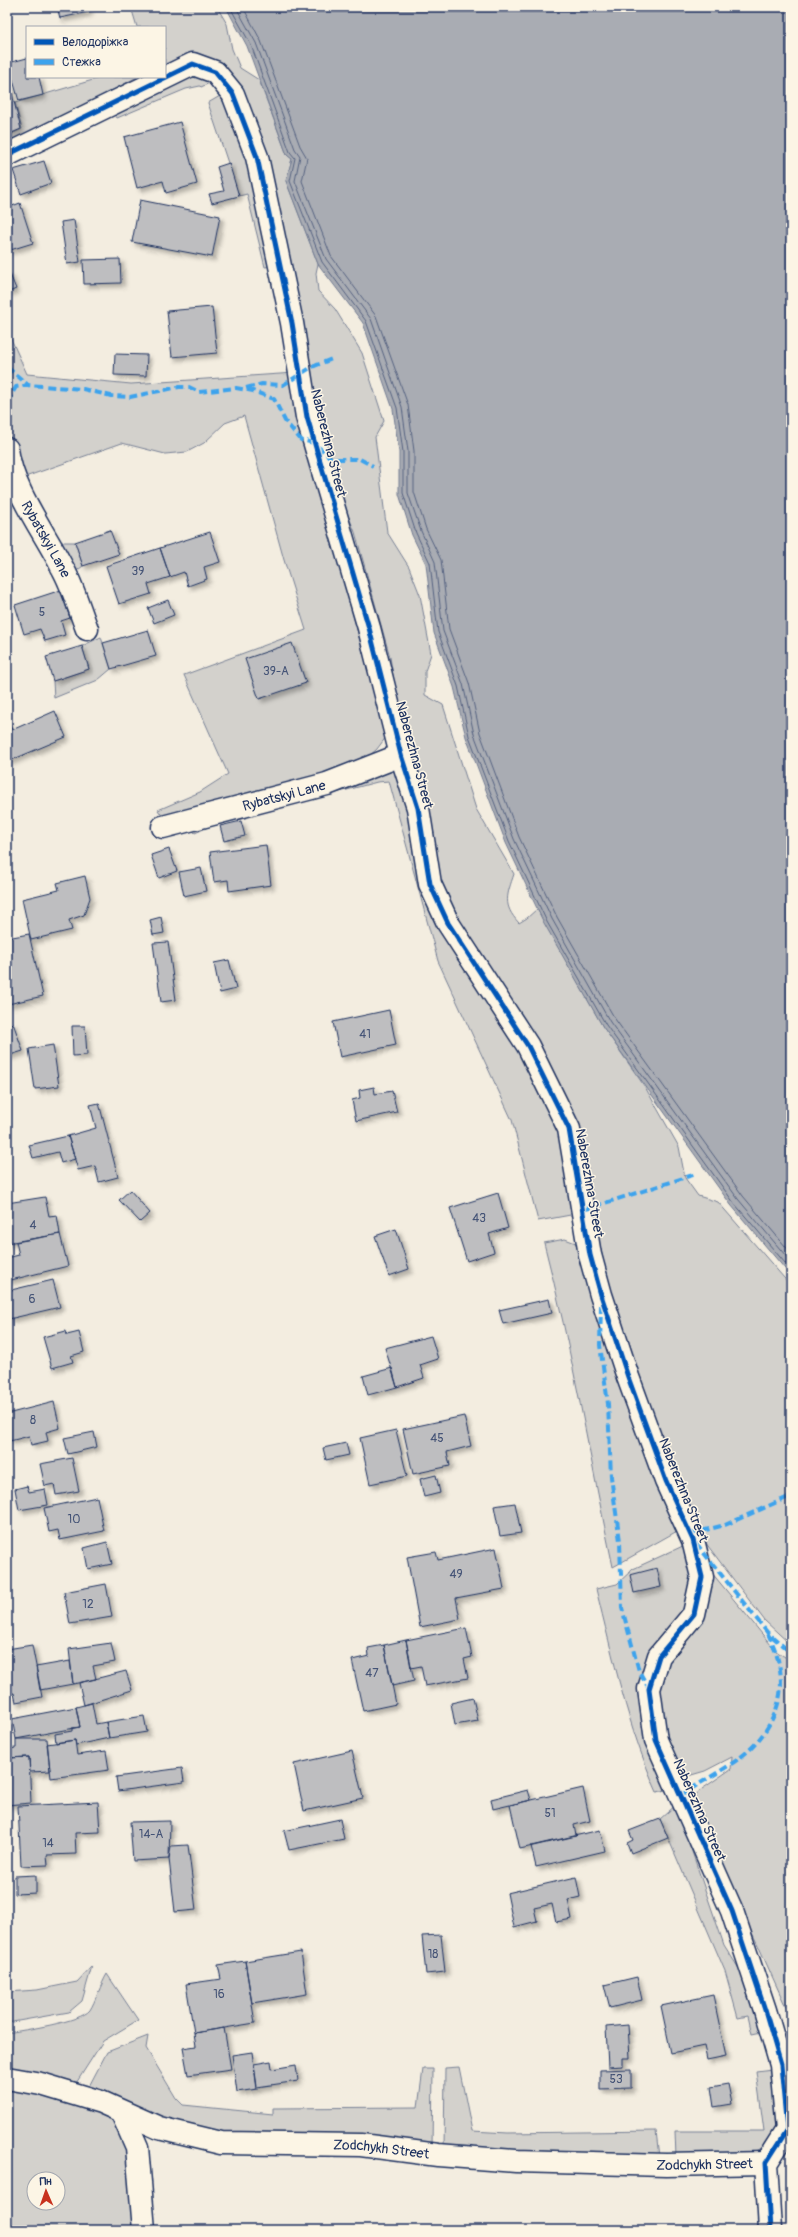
<svg xmlns="http://www.w3.org/2000/svg" width="798" height="2237" viewBox="0 0 798 2237" font-family="Pangolin,sans-serif">
  <style>
    .green { fill: #d3d1cc; stroke: #778095; fill-rule: evenodd }
    .water { fill: #a9acb3; stroke: #707a91 }
    .lines { fill: none; stroke-linecap: round; stroke-linejoin: round }
    .shore { stroke: #546180; stroke-width: 1 }
    .building { fill: #bebec0; stroke: #1b2f5e; filter: url(#shadow) }
    .minor-casing { stroke: #1b2f5e; stroke-width: 25 }
    .minor { stroke: #fcf5e5; stroke-width: 22 }
    .quiet { stroke: #3da3ed; stroke-width: 4; stroke-dasharray: 8 4; stroke-linecap: butt }
    .cycleway-casing { stroke: #fcf5e5; stroke-width: 8 }
    .cycleway { stroke: #0057b8; stroke-width: 5 }
    .labels { text-anchor: middle; stroke-width: 3; stroke-linejoin: round; paint-order: stroke }
    .number-label { font-size: 12px; fill: #445376 }
    .street-label { font-size: 14px; fill: #1b2f5e; stroke: #fcf5e5 }
  </style>
  <defs>
    <filter id="shadow"><feDropShadow dx="3.5" dy="3.5" stdDeviation="2" flood-color="#0004"/></filter>
  </defs>
  <rect width="100%" height="100%" fill="#f3ede0"/>
  <filter id="ink" filterUnits="userSpaceOnUse"><feTurbulence type="fractalNoise" baseFrequency=".025" numOctaves="2"/><feDisplacementMap in="SourceGraphic" scale="8" xChannelSelector="R" yChannelSelector="G"/><feConvolveMatrix kernelMatrix="1 2 1 2 8 2 1 2 1" color-interpolation-filters="sRGB"/></filter>
  <g filter="url(#ink)">
    <path class="green" d="M131 7H217L227 24 232 49 240 68 259 80 287 155 292 159 286 181 318 264 316 273 318 291 335 309 362 353 384 421 375 437 387 532 409 567 420 595 431 654 425 671V695L443 705 476 809 514 874C507 895 502 905 519 923L527 918 537 909 603 1027 645 1087 679 1147 685 1178 698 1196 718 1202 791 1286V1645L765 1621 708 1546 687 1512 610 1291 593 1213 548 1064 507 993 463 935 438 881 402 732 390 657 355 532 318 442 253 123 189 58 165 65V27H137Z
      M103 77H137L7 147V136L22 129 15 103Z
      M200 77 212 82 201 87 200 86 186 89 117 118 114 113 185 78Z
      M220 96C252 148 260 207 274 266L265 267 247 194 239 196 208 103Z
      M7 330 27 374 131 384 295 373 300 418 386 737 377 749 360 764 163 817 158 810 200 792 228 774 184 675 306 630 284 560 244 416 225 423 204 443 187 452 165 454 122 443 25 477 60 542H75L83 566 74 573 17 470 10 438 7 396Z
      M101 637 111 669 98 680 54 698 53 681 89 669 82 646Z
      M396 767 409 816 421 879 524 1050 564 1141 576 1214 538 1221 512 1120 438 961 389 781 377 782 208 827 195 833 190 827Z
      M565 1239 581 1245 679 1530 613 1567C590 1459 572 1350 544 1243Z
      M685 1545 695 1573 683 1618 654 1650 670 1789 657 1792C628 1728 613 1657 596 1589L617 1584 633 1569Z
      M707 1567 776 1651 791 1661V2077L788 2063 790 2016 758 1945 714 1856 692 1798 702 1789 731 1769 732 1757 705 1771 681 1778 665 1740 657 1701 664 1664 707 1611Z
      M676 1805 724 1945 748 1983 766 2031 752 2034 748 2016 738 2018 725 1971 660 1819Z
      M92 1966 82 2001 69 2012 7 2023V1992L37 1990 77 1982Z
      M107 1974 138 2020 103 2041 73 2088 7 2073V2033C23 2030 81 2022 90 2010 95 2002 101 1984 107 1974Z
      M148 2036 146 2048 176 2098 183 2105 273 2114V2108L418 2107 423 2069H433L432 2148 222 2138 86 2092 107 2052Z
      M459 2067 472 2131 508 2133 656 2131 659 2157 444 2150 445 2068Z
      M772 2069C776 2100 787 2137 752 2154L676 2157 675 2131H764L756 2071Z
      M7 2084 116 2116 127 2136 137 2230H7ZM34 2179H58V2203H34Z"/>
    <path class="water" d="M226 7H791V1276L731 1205 603 1027 544 923 506 843 466 737 454 687 434 633 426 564 412 535 399 494V452L393 409 363 323 318 264 286 181 292 159 287 155 247 46Z"/>
    <g class="lines">
      <path class="shore" d="M230 7 251 45 290 152 295 158 290 181 322 262 366 321 397 408 403 452V493L416 533 430 563 438 632 458 686 469 736 509 841 547 922 606 1025 734 1203 791 1270
        M236 7 256 43 295 149 300 156 295 181 326 259 371 319 402 407 408 451V493L421 531 435 562 443 631 463 684 474 734 514 839 552 919 610 1022 738 1199 791 1262
        M243 7 261 41 300 146 307 158 302 181 331 256 376 316 408 405 414 451V492L426 529 441 560 449 629 469 683 480 733 519 837 557 917 615 1019 743 1196 791 1253"/>
    </g>
    <path class="building" d="M57 7H88L89 12 60 18Z
      M27 58V77H39L43 95 19 101 8 63Z
      M7 86H10L21 129 7 135Z
      M180 122 197 184 166 193 163 181 137 188 124 137Z
      M44 161 51 183 21 194 13 170Z
      M229 163 239 196 212 203 209 194 224 191 217 167Z
      M140 200 220 216 212 257 132 242Z
      M20 203 33 243 7 251V208Z
      M74 220 80 262 67 264 61 222Z
      M120 259 121 283 84 284 83 260Z
      M9 272 16 289 7 293V273Z
      M212 307 217 353 172 357 167 311Z
      M115 354 147 355 146 376 114 375Z
      M110 530 119 554 83 566 75 542Z
      M210 532 220 562 204 567 207 579 188 586 184 572 170 577 160 548Z
      M160 548 170 577 148 584 151 594 119 604 106 566Z
      M61 590 70 618 61 621 65 635 45 641 40 629 24 634 15 605Z
      M168 600 174 615 154 623 148 608Z
      M148 630 156 656 111 669 103 643Z
      M292 643 306 683 259 699 245 659Z
      M82 646 89 669 53 681 46 657Z
      M55 711 66 737 7 762V718L12 730Z
      M241 821 245 836 224 841 220 826Z
      M266 845 271 885 229 891 228 880 214 882 210 852Z
      M169 849 177 871 159 878 151 855Z
      M201 868 206 891 184 896 179 872Z
      M85 876 90 898 84 915 69 920 72 930 31 940 22 899 59 890 57 883Z
      M161 917 164 933 153 935 150 920Z
      M29 934 43 996 8 1004 7 938Z
      M168 942 176 1000 161 1002 153 943Z
      M229 960 236 989 220 993 214 963Z
      M389 1010 396 1045 340 1057 333 1022Z
      M13 1023 23 1051 7 1056V1025Z
      M72 1026H85L87 1055 73 1056Z
      M53 1045 59 1086 35 1089 29 1049Z
      M374 1087 375 1094 392 1091 397 1112 356 1121 352 1100 360 1098 359 1090Z
      M99 1103 118 1177 99 1182 95 1166 78 1170 68 1136 96 1128 90 1105Z
      M68 1136 75 1159 61 1163 58 1152 33 1158 29 1145Z
      M130 1190 150 1213 140 1222 119 1200Z
      M498 1193 508 1228 489 1234 494 1252 467 1261 450 1208Z
      M45 1197 49 1216 57 1215 60 1234 7 1243V1203Z
      M396 1229 409 1269 389 1276 375 1236Z
      M60 1234 68 1266 7 1281V1258L19 1255 16 1242Z
      M53 1280 60 1307 9 1319 7 1291Z
      M549 1299 552 1313 503 1324 499 1310Z
      M66 1331 67 1335 79 1332 84 1352 71 1356 73 1362 52 1368 43 1337Z
      M431 1336 438 1359 420 1365 424 1378 397 1387 385 1348Z
      M392 1368 397 1387 368 1395 363 1376Z
      M54 1402 60 1428 46 1432 48 1441 31 1445 29 1436 10 1441 7 1427V1414Z
      M464 1416 471 1446 447 1452 450 1466 413 1474 403 1429Z
      M396 1430 407 1476 370 1484 360 1438Z
      M94 1432 97 1447 68 1454 64 1438Z
      M346 1443 349 1455 326 1460 323 1448Z
      M72 1458 79 1491 56 1495 54 1484 45 1486 40 1464Z
      M436 1475 440 1493 424 1497 420 1479Z
      M27 1486 29 1492 45 1489 48 1505 19 1510 15 1489Z
      M97 1497 104 1531 60 1540 58 1530 49 1532 44 1508Z
      M515 1503 521 1533 500 1536 494 1506Z
      M107 1542 112 1564 88 1569 84 1548Z
      M496 1548 504 1589 456 1598 460 1619 420 1627 407 1557 436 1552 438 1560Z
      M657 1568 661 1587 634 1593 630 1575Z
      M106 1584 112 1617 70 1624 64 1592Z
      M466 1628 472 1657 464 1659 468 1678 425 1686 421 1666 411 1668 406 1640Z
      M406 1640 414 1681 392 1686 384 1645Z
      M111 1643 115 1662 93 1666 96 1679 73 1684 69 1649Z
      M32 1645 42 1697 16 1702 14 1693 7 1694V1649Z
      M384 1645 396 1704 363 1711 352 1660 369 1656 368 1648Z
      M70 1661 73 1684 40 1690 36 1667Z
      M126 1671 132 1690 84 1705 79 1683Z
      M473 1698 478 1721 455 1725 451 1703Z
      M92 1703 96 1724 106 1722 109 1738 76 1745 75 1740 56 1743 55 1734 72 1731V1728L80 1727 76 1707Z
      M76 1707 80 1727 16 1739 12 1719Z
      M144 1716 147 1732 109 1738 106 1722Z
      M16 1739H47L50 1771 30 1772 29 1757 7 1758V1749L16 1748Z
      M75 1740 77 1755 106 1751 109 1770 51 1778 47 1744Z
      M352 1751 363 1798 304 1811 294 1764Z
      M29 1757 31 1803 7 1805V1758Z
      M182 1768 184 1782 118 1791 116 1777Z
      M583 1788 590 1821 574 1825 576 1836 520 1849 510 1805Z
      M528 1790 531 1800 493 1809 491 1799Z
      M98 1802 100 1832 75 1833 76 1854 47 1855 48 1865 21 1866 18 1806Z
      M340 1819 344 1839 289 1850 284 1831Z
      M660 1819 668 1838 631 1853 627 1843 633 1840 629 1831Z
      M170 1821 169 1859 133 1861 130 1822Z
      M600 1830 605 1851 536 1867 531 1846Z
      M188 1845 196 1910 175 1912 169 1859 171 1846Z
      M36 1875V1893L15 1894V1876Z
      M576 1877 580 1897 568 1900 572 1919 556 1922 552 1904 534 1908 537 1921 514 1927 507 1893Z
      M441 1935 445 1972 426 1974 422 1936Z
      M301 1952 307 1994 252 2003 245 1961Z
      M245 1961 255 2023 194 2033 186 1984 221 1979 218 1965Z
      M637 1977 642 2000 610 2008 604 1985Z
      M713 1995 726 2056 707 2060 704 2046 671 2053 661 2006Z
      M628 2025 630 2058H623V2066L608 2067 606 2027Z
      M224 2028 231 2069 188 2075 183 2048 196 2046 194 2033Z
      M252 2052 257 2089 237 2092 232 2055Z
      M271 2061 272 2069 296 2065 298 2081 257 2087 254 2064Z
      M631 2069V2088L600 2089V2070Z
      M728 2084 732 2104 714 2107 711 2087Z"/>
    <g class="lines">
      <g class="minor-casing">
        <g id="minor">
          <path d="M7 155 193 64 215 72 233 94 257 157 292 323 307 417 369 628 401 755 418 808 430 884 448 923 528 1046 569 1129 590 1255 601 1295 628 1377 666 1481 693 1540 702 1577 694 1614 659 1656 649 1689 656 1740 732 1911 765 2010 781 2065 787 2130 766 2163 770 2230"/>
          <path id="s1" d="M7 449C12 490 44 531 62 567 73 586 79 609 87 629"/>
          <path id="s2" d="M163 827 327 784 401 755"/>
          <path id="s3" d="M7 2078 41 2084 101 2102 159 2128 221 2143 361 2145 438 2155 516 2161 666 2165 766 2163"/>
          <path d="M122 2113 137 2147 144 2230"/>
        </g>
      </g>
      <use href="#minor" class="minor"/>
      <path class="quiet" d="M7 367 28 385
        M246 388 262 384 283 385 312 367 332 359
        M7 402 16 387 28 385 83 389 111 396 130 397 179 387H189L199 392 236 388 253 391 274 399 285 421 301 440 314 443 332 459H360L373 466
        M583 1210 696 1174
        M601 1305 600 1345 608 1404 611 1477 620 1541 622 1608 639 1671 649 1689
        M690 1534 725 1525 791 1496
        M696 1543 767 1632 791 1653
        M680 1796C703 1780 739 1763 756 1743 786 1708 788 1672 767 1632"/>
      <g class="cycleway-casing">
        <path id="cycleway" d="M7 155 193 64 215 72 233 94 257 157 292 323 307 417 369 628 401 755 418 808 430 884 448 923 528 1046 569 1129 590 1255 601 1295 628 1377 666 1481 693 1540 702 1577 694 1614 659 1656 649 1689 656 1740 732 1911 765 2010 781 2065 787 2130 766 2163 770 2230"/>
      </g>
      <use href="#cycleway" class="cycleway"/>
    </g>
  </g>
  <g class="labels">
    <g class="number-label">
      <text x="138" y="575">39</text>
      <text x="42" y="616">5</text>
      <text x="276" y="675">39-А</text>
      <text x="365" y="1038">41</text>
      <text x="479" y="1222">43</text>
      <text x="33" y="1229">4</text>
      <text x="32" y="1303">6</text>
      <text x="33" y="1424">8</text>
      <text x="437" y="1442">45</text>
      <text x="74" y="1523">10</text>
      <text x="456" y="1578">49</text>
      <text x="88" y="1608">12</text>
      <text x="372" y="1677">47</text>
      <text x="550" y="1817">51</text>
      <text x="151" y="1838">14-А</text>
      <text x="48" y="1847">14</text>
      <text x="433" y="1958">18</text>
      <text x="219" y="1998">16</text>
      <text x="616" y="2083">53</text>
    </g>
    <g class="street-label">
      <text transform="translate(329 443) rotate(76)" y="5">Naberezhna Street</text>
      <text dy="5" stroke="none"><textPath href="#s1" startOffset="99">Rybatskyi Lane</textPath></text>
      <text transform="translate(415 755) rotate(75)" y="5">Naberezhna Street</text>
      <text dy="5" stroke="none"><textPath href="#s2" startOffset="125">Rybatskyi Lane</textPath></text>
      <text transform="translate(590 1183) rotate(80)" y="5">Naberezhna Street</text>
      <text transform="translate(684 1490) rotate(68)" y="5">Naberezhna Street</text>
      <text transform="translate(700 1810) rotate(66)" y="5">Naberezhna Street</text>
      <text dy="5" stroke="none"><textPath href="#s3" startOffset="385">Zodchykh Street</textPath></text>
      <text dy="5" stroke="none"><textPath href="#s3" startOffset="709">Zodchykh Street</textPath></text>
    </g>
  </g>
  <rect width="798" height="2237" fill="none" stroke="#fcf5e5" stroke-width="24"/>
  <rect x="12" y="12" width="774" height="2213" fill="none" stroke="#1b2f5e" stroke-width="1.5" filter="url(#ink)"/>
  <rect x="26" y="26" width="140" height="52" fill="#fcf5e5" stroke="#a2a6af"/>
  <rect x="34" y="39" width="20" height="6" fill="#0057b8" stroke="#a2a6af"/>
  <text x="62" y="46" font-size="12" fill="#1b2f5e">Велодоріжка</text>
  <rect x="34" y="59" width="20" height="6" fill="#3da3ed" stroke="#a2a6af"/>
  <text x="62" y="66" font-size="12" fill="#1b2f5e">Стежка</text>
  <g transform="translate(46 2191) rotate(358)"><circle r="19" fill="#fcf5e5" stroke="#a2a6af"/>
  <path d="M0-3L7 15L0 10L-7 15Z" fill="#c8321e"/>
  <text y="-6" font-size="11" font-weight="bold" text-anchor="middle" fill="#1b2f5e">Пн</text>
  </g>
</svg>
